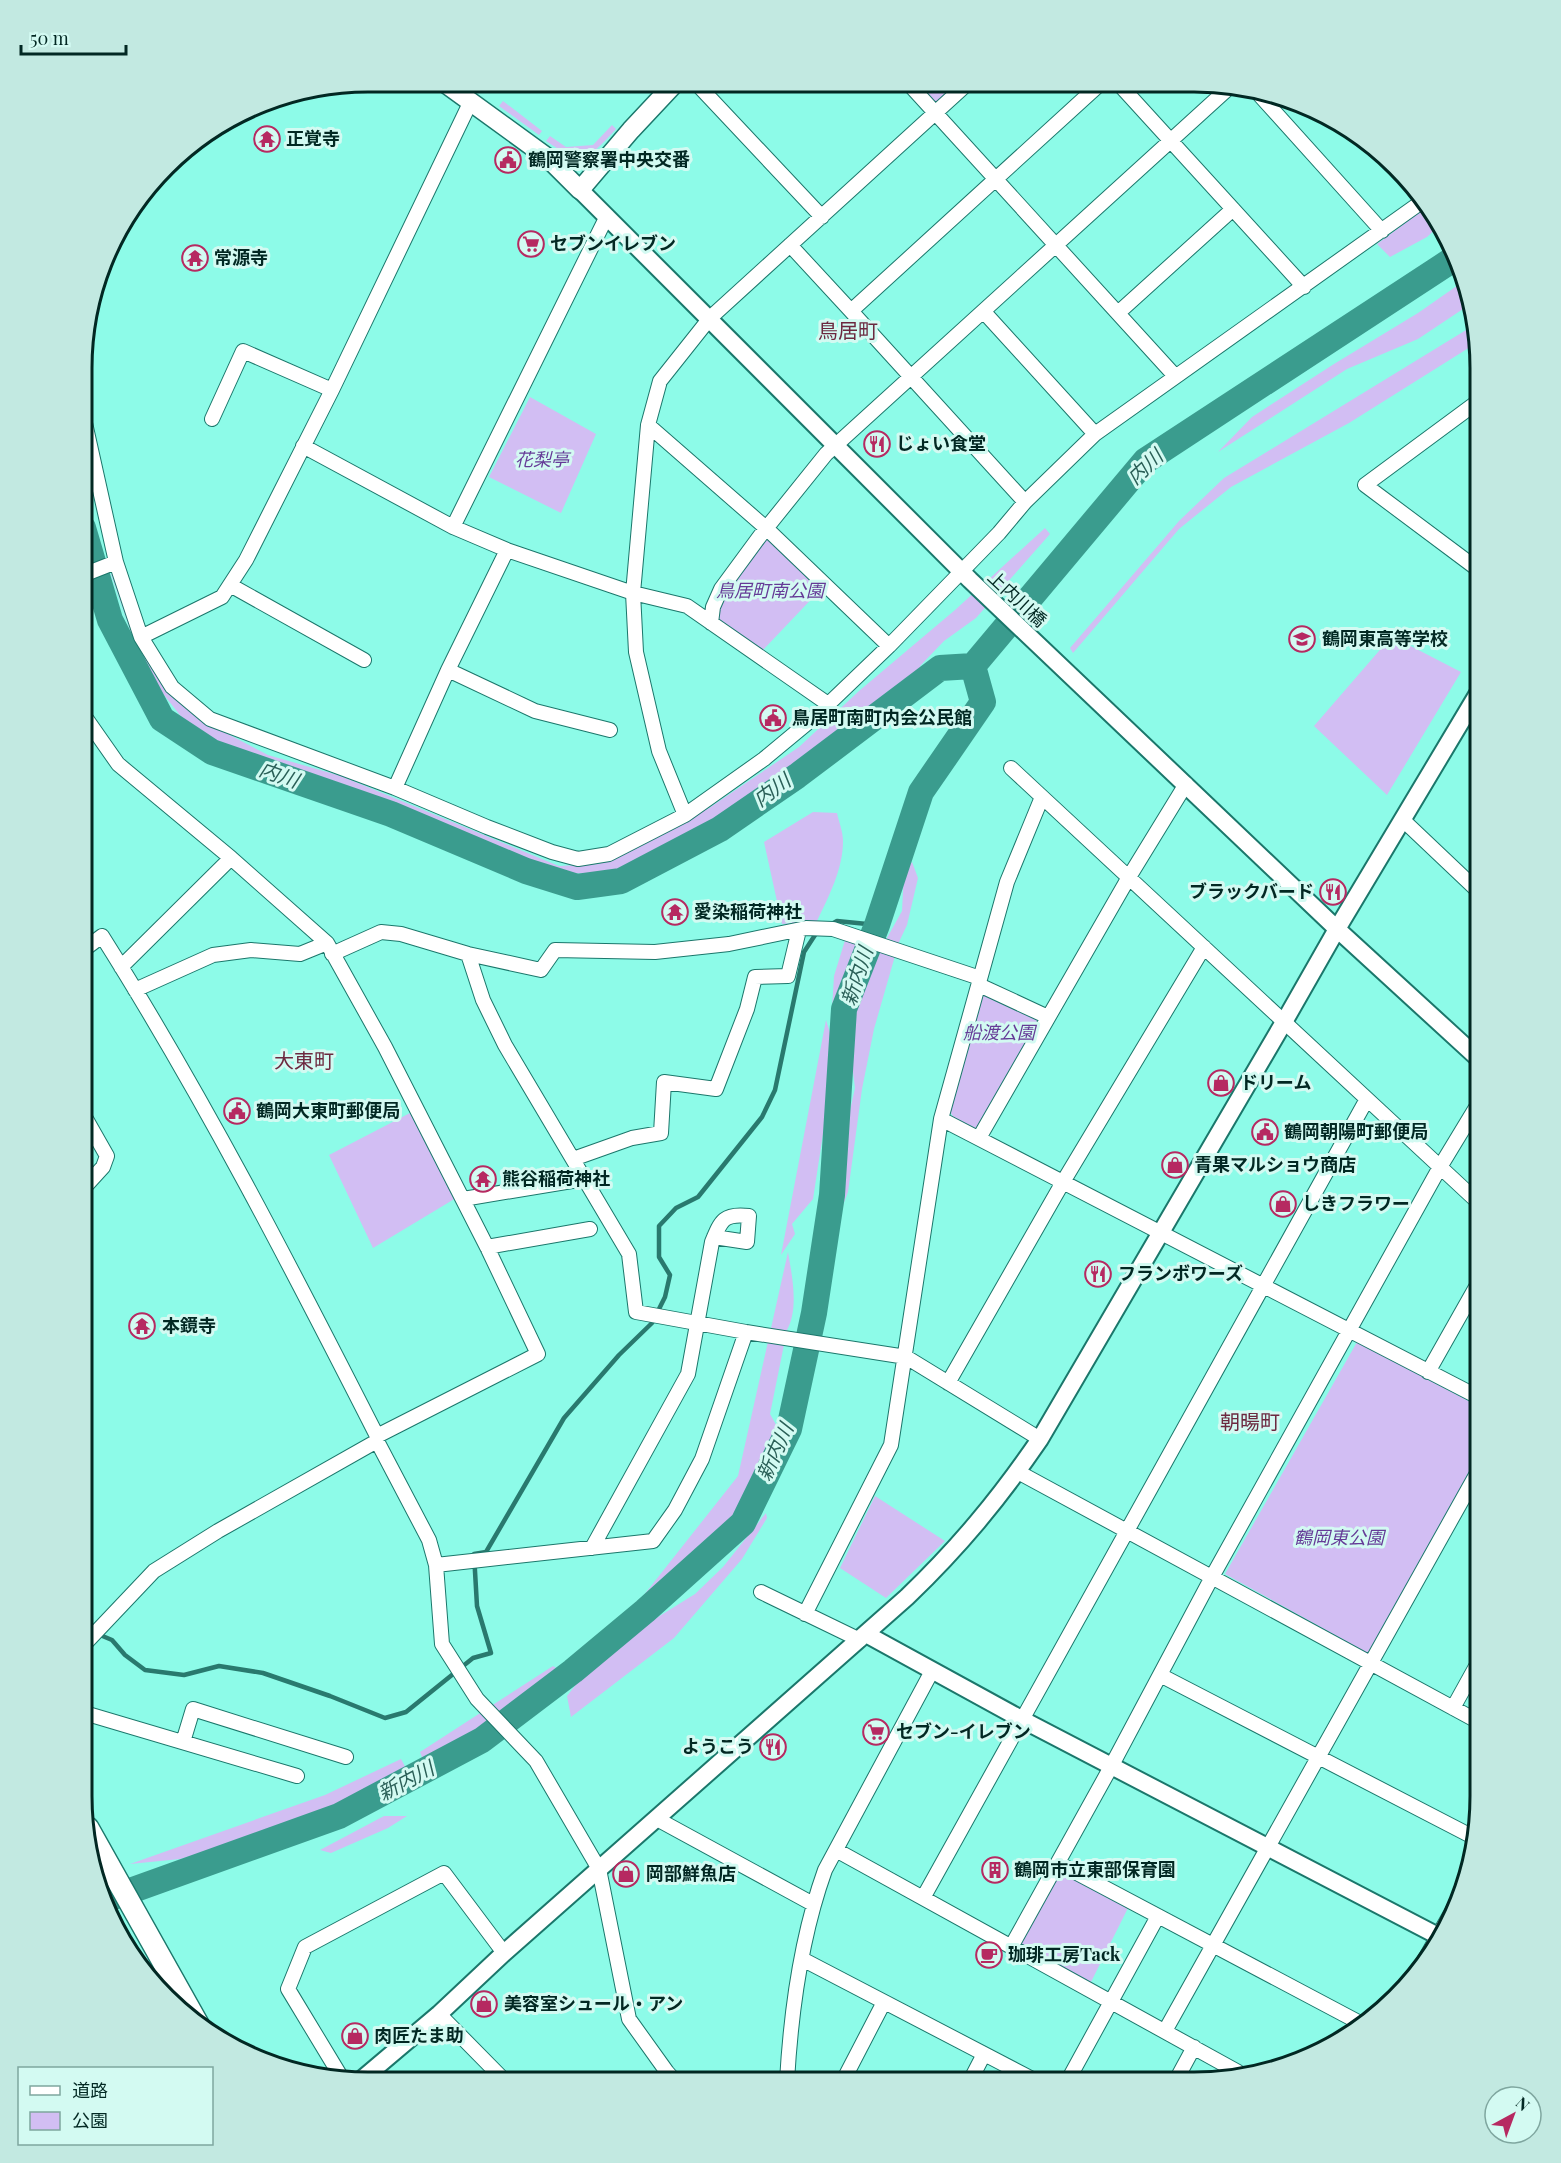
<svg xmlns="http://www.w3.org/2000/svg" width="1561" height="2163" viewBox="0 0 1561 2163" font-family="'Playfair Display','Noto Sans JP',serif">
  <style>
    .green { fill: #d2bef3 }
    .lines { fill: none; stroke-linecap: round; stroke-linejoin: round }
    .stream { stroke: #29796e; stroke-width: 4.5 }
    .river { stroke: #3a9c8e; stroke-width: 26 }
    .minor-casing { stroke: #1b776b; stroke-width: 16 }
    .tertiary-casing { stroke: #1b776b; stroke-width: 20 }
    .secondary-casing { stroke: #1b776b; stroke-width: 21 }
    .primary-casing { stroke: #1b776b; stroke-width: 24 }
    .minor { stroke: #fff; stroke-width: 14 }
    .tertiary { stroke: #fff; stroke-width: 16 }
    .secondary { stroke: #fff; stroke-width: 18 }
    .primary { stroke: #fff; stroke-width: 21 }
    .labels { text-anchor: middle; stroke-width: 6; stroke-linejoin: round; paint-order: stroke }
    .poi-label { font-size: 18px; font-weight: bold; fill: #022823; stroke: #d3faf2; text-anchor: start }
    .park-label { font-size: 18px; font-style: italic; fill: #653b97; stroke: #d3faf2 }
    .street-label { font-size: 18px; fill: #022823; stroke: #d3faf2 }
    .neighbourhood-label { font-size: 20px; fill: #6c283f; stroke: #d3faf2 }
    .water-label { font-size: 20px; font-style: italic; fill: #2a5f57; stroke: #d3faf2 }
    .rim { fill: none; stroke: #022823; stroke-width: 3 }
  </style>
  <rect width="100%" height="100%" fill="#8dfbe8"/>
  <path class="green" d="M915 83H962L940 103 932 102Z
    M503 101 542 131 539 135 499 106Z
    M612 125 616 129C590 158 582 166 546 141L550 136 566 147 593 145Z
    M1424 209 1439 226 1427 237 1390 257 1377 244Z
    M1461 283 1466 307 1418 339 1347 369 1218 452 1252 417 1334 364 1418 313Z
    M1471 327 1475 344 1349 423 1231 487 1179 529 1073 653 1070 648 1179 521 1224 478Z
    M530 397 596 434 561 513 489 477Z
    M1045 528 1050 534 976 618 944 641 920 666 921 671 906 686 888 691 871 710 854 720 777 779 681 840 624 869 599 874 567 873 535 867 402 809 240 755 195 734 160 690 139 656 111 574 116 572 145 654 207 723 268 755 341 776 559 866 599 864 709 808 799 747 859 691 955 610Z
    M766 534 821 589 762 651 715 620 718 604Z
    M1401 641 1461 672 1387 795 1314 726 1385 644 1396 645Z
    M813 812 837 813C839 822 843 832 843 841 843 869 829 896 817 921L782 924 764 842Z
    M912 862 918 878 907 925 899 942 874 1029 862 1089 848 1192 835 1226 840 1193 839 1160 855 1088 849 1040 853 999 902 911 904 871Z
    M846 937 859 943 845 996 832 1009 834 976Z
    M982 991 1039 1018 980 1127 973 1130 955 1120 948 1108Z
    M826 1020 833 1042 825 1121 813 1199 792 1224 795 1234 781 1255Z
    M410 1113 456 1198 373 1248 329 1155Z
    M788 1252C792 1276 799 1308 787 1330L770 1414 779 1430 741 1517 685 1569 636 1605 738 1476Z
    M1357 1342 1480 1407V1452L1369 1654 1225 1574Z
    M875 1496 945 1541 886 1598 840 1568Z
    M766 1513 767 1518 742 1559 674 1638 571 1717 567 1696 585 1673 642 1627 695 1594 723 1567Z
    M553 1666 561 1671 469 1744 425 1765 420 1752Z
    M401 1759 408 1772 332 1813 268 1835 180 1859 130 1864 325 1795Z
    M384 1816H407L388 1828 331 1853 320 1850Z
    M1060 1871 1129 1906 1090 1984 1020 1946Z"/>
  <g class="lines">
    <path class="stream" d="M830 925 837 921 877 925
      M81 1627 112 1640 125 1655 145 1670 184 1675 219 1666 263 1673 330 1696 385 1718 406 1712 473 1658 491 1653 477 1606 474 1554 486 1552 564 1418 619 1355 652 1323 665 1297 670 1275 659 1257V1226L676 1208 698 1197 762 1117 775 1090 804 952 817 932"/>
    <path class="river" d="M83 528 110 620 162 719 212 752 391 814 526 871 577 887 621 881 720 829 797 776 940 668 973 666 1145 461 1455 258
      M105 1900 339 1816 482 1740 573 1671 645 1611 743 1523 789 1429 814 1313 832 1195 844 1009 877 925 921 792 983 702 973 666"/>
    <g class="minor-casing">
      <path id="minor" d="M695 82 822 217
        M908 83 1175 376
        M1118 83 1304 287
        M1255 90 1382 231
        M790 245 851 311 1101 83
        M851 311 1025 502
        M984 312 1095 434
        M1118 313 1233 209
        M83 414 116 562 141 637 172 687 210 719 395 788 487 827 552 852 578 859 609 854 685 815 764 759 817 715 889 646 999 533 1025 502 1095 434 1420 203
        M212 419 243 351 332 390
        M648 425 766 528 889 646
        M303 446 453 527 507 550 633 593 687 606 828 704
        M453 527 607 216
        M1480 571 1365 485 1480 400
        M83 575 116 562
        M230 585 364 660
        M711 623 713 607 721 589 760 536 826 454 1233 84
        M141 637 222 597 246 560 332 390 471 101
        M448 670 535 711 610 730
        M83 714 118 764 231 858 327 943 385 1047 487 1247 538 1354 377 1436
        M1011 768 1480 1204
        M395 788 448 670 507 550
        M685 815 659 751 636 652 633 593 648 425 660 381 710 318 968 83
        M1403 820 1480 893
        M82 951 102 936C203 1096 291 1267 377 1436V1441L429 1540 436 1565 442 1644 477 1699 536 1761 599 1869 629 2019 667 2072 675 2081
        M332 954 381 932 401 934 468 954 541 970 555 950 655 952 729 944 806 928 833 929 980 978
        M468 954 483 1000 505 1045 629 1254 636 1312 746 1332 906 1357 1040 1439
        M121 967 231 858
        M979 985 1048 1017
        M135 990 213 955 251 950 300 954 327 943
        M941 1119 1480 1398
        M979 1138 1129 877 1186 784
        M573 1159 632 1138 661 1133 664 1082 716 1089 747 1009 755 977 788 976 799 930
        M82 1190 103 1167 107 1156 82 1112
        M463 1199 584 1179
        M487 1247 590 1229
        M1428 1372 1480 1280
        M948 1383 1063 1182 1204 947
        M1018 1472 1479 1722
        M592 1548 688 1374 712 1242C721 1220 724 1213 749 1216L747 1242 714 1237
        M436 1565 653 1541 675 1510 702 1459 746 1332
        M761 1592 860 1640
        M805 1614 891 1445 941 1119 1007 882 1042 797
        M81 1648 154 1571 218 1531 377 1441
        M1160 1675 1475 1838
        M1453 1708 1479 1661
        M81 1712 297 1776
        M183 1742 193 1709 346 1757
        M657 1819 813 1904
        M836 1850 1238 2072
        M1058 1863 1362 2024
        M923 1898 1367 1099
        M1011 1947 1112 1765 1212 1577 1440 1167 1480 1101
        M802 1959 1038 2082
        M1420 1968 1459 1899
        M439 2014 504 2080
        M1165 2031 1480 1468
        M343 2080 288 1989 305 1947 444 1873 504 1953
        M787 2081C791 2010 801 1937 825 1870L932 1671
        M843 2081 884 2002
        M970 2081 984 2054
        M1067 2082 1158 1916
        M1175 2082 1194 2047"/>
    </g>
    <g class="tertiary-casing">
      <path id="tertiary" d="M580 190 970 580 1337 929 1480 1060
        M866 1634 1023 1720 1440 1937
        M361 2080 439 2014 504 1953 907 1597C959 1547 999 1499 1040 1439L1284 1022 1337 929 1480 690"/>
    </g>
    <g class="secondary-casing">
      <path id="secondary" d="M442 81 548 158 580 190 631 130 676 82"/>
    </g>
    <g class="primary-casing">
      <path id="primary" d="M88 1828 199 2026"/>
    </g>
    <use href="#minor" class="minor"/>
    <use href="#tertiary" class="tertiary"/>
    <use href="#secondary" class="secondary"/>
    <use href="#primary" class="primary"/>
  </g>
  <defs>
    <g id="temple-ring" transform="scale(1.35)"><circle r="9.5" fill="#d3faf2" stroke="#b62961" stroke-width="1.5"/><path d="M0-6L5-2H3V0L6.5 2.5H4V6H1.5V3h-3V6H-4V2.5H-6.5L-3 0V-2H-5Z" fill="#b62961"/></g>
    <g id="civic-ring" transform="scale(1.35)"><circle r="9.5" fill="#d3faf2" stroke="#b62961" stroke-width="1.5"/><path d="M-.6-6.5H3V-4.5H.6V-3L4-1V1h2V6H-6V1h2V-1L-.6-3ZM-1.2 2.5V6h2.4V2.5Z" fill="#b62961"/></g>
    <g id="supermarket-ring" transform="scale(1.35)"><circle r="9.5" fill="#d3faf2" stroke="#b62961" stroke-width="1.5"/><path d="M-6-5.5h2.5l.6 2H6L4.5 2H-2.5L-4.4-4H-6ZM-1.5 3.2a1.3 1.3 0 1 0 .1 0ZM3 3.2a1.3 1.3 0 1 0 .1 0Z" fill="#b62961"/></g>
    <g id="restaurant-ring" transform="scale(1.35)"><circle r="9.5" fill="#d3faf2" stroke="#b62961" stroke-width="1.5"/><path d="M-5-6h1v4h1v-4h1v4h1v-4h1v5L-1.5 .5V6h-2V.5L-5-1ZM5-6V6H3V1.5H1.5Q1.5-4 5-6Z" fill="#b62961"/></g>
    <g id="school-ring" transform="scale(1.35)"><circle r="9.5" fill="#d3faf2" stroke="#b62961" stroke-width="1.5"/><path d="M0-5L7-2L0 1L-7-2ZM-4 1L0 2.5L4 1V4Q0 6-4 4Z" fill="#b62961"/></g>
    <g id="shop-ring" transform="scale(1.35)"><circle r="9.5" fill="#d3faf2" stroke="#b62961" stroke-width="1.5"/><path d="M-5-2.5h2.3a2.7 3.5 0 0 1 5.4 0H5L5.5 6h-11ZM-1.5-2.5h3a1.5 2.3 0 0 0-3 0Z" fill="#b62961"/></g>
    <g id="building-ring" transform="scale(1.35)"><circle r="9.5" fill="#d3faf2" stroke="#b62961" stroke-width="1.5"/><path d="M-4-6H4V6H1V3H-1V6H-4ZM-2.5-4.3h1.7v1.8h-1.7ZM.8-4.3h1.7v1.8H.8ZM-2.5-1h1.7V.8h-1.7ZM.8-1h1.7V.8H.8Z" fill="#b62961"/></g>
    <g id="cafe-ring" transform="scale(1.35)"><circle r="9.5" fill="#d3faf2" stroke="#b62961" stroke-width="1.5"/><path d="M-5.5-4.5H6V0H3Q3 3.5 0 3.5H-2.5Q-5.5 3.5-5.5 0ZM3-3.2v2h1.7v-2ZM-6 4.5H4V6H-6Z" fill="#b62961"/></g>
  </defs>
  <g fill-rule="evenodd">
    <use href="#temple-ring" x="267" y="139"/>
    <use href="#civic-ring" x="508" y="160"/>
    <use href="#supermarket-ring" x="531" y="244"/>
    <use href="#temple-ring" x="195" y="258"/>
    <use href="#restaurant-ring" x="877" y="444"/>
    <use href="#school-ring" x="1302" y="639"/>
    <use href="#civic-ring" x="773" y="718"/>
    <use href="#restaurant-ring" x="1333" y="892"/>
    <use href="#temple-ring" x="675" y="912"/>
    <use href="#shop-ring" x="1221" y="1083"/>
    <use href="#civic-ring" x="237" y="1111"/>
    <use href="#civic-ring" x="1265" y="1132"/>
    <use href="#shop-ring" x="1175" y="1165"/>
    <use href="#temple-ring" x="483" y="1179"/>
    <use href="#shop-ring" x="1283" y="1204"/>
    <use href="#restaurant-ring" x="1098" y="1274"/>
    <use href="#temple-ring" x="142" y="1326"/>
    <use href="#supermarket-ring" x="876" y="1732"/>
    <use href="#restaurant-ring" x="773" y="1747"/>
    <use href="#building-ring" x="995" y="1870"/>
    <use href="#shop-ring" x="626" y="1874"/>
    <use href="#cafe-ring" x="989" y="1955"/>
    <use href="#shop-ring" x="484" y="2004"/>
    <use href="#shop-ring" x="355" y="2036"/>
  </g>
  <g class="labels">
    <g class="poi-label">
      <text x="286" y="145">正覚寺</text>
      <text x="528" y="166">鶴岡警察署中央交番</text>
      <text x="550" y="250">セブンイレブン</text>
      <text x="214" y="264">常源寺</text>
      <text x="896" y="450">じょい食堂</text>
      <text x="1322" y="645">鶴岡東高等学校</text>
      <text x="792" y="724">鳥居町南町内会公民館</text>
      <text x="1314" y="898" text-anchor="end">ブラックバード</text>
      <text x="694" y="918">愛染稲荷神社</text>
      <text x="1240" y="1089">ドリーム</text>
      <text x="256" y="1117">鶴岡大東町郵便局</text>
      <text x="1284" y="1138">鶴岡朝陽町郵便局</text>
      <text x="1194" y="1171">青果マルショウ商店</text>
      <text x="502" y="1185">熊谷稲荷神社</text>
      <text x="1302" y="1210">しきフラワー</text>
      <text x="1118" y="1280">フランボワーズ</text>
      <text x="162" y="1332">本鏡寺</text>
      <text x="896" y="1738">セブン-イレブン</text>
      <text x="754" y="1753" text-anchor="end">ようこう</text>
      <text x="1014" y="1876">鶴岡市立東部保育園</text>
      <text x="646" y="1880">岡部鮮魚店</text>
      <text x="1008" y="1961">珈琲工房Tack</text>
      <text x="504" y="2010">美容室シュール・アン</text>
      <text x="374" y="2042">肉匠たま助</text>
    </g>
    <g class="park-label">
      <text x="542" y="466">花梨亭</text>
      <text x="770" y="597">鳥居町南公園</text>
      <text x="999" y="1039">船渡公園</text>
      <text x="1339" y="1544">鶴岡東公園</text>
    </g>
    <g class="street-label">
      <text transform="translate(1017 599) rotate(43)" y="6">上内川橋</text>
    </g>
    <g class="neighbourhood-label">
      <text x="848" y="338">鳥居町</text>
      <text x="304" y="1068">大東町</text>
      <text x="1250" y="1429">朝暘町</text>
    </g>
    <g class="water-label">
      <text transform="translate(1145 467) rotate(-43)" y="7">内川</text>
      <text transform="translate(279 775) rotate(19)" y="7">内川</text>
      <text transform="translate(772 790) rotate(-36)" y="7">内川</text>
      <text transform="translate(857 976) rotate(-72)" y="7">新内川</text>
      <text transform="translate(775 1452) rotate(-66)" y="7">新内川</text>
      <text transform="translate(406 1781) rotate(-28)" y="7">新内川</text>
    </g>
  </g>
  <path d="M0 0H1561V2163H0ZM368 92H1194A276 276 0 0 1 1470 368V1796A276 276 0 0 1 1194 2072H368A276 276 0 0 1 92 1796V368A276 276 0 0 1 368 92Z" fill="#c2e9e1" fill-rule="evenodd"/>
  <path class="rim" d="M368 92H1194A276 276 0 0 1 1470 368V1796A276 276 0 0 1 1194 2072H368A276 276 0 0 1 92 1796V368A276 276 0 0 1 368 92Z"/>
  <rect x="18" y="2067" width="195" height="78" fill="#d3faf2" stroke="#7fa69f" stroke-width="1.5"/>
  <rect x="30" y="2086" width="30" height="9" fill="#ffffff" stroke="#7fa69f" stroke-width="1.5"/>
  <text x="72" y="2097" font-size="18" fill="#022823">道路</text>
  <rect x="30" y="2112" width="30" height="18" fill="#d2bef3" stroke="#7fa69f" stroke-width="1.5"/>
  <text x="72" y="2127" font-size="18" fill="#022823">公園</text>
  <g transform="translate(1513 2115) rotate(41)"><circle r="28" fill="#d3faf2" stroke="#7fa69f" stroke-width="1.5"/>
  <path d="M0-4.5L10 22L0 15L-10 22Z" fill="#b62961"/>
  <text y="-9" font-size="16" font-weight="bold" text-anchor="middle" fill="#022823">N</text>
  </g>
  <path d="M21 45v9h105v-9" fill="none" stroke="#022823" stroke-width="3"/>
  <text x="30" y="45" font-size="18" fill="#022823" stroke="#d3faf2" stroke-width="4.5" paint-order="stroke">50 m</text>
</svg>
